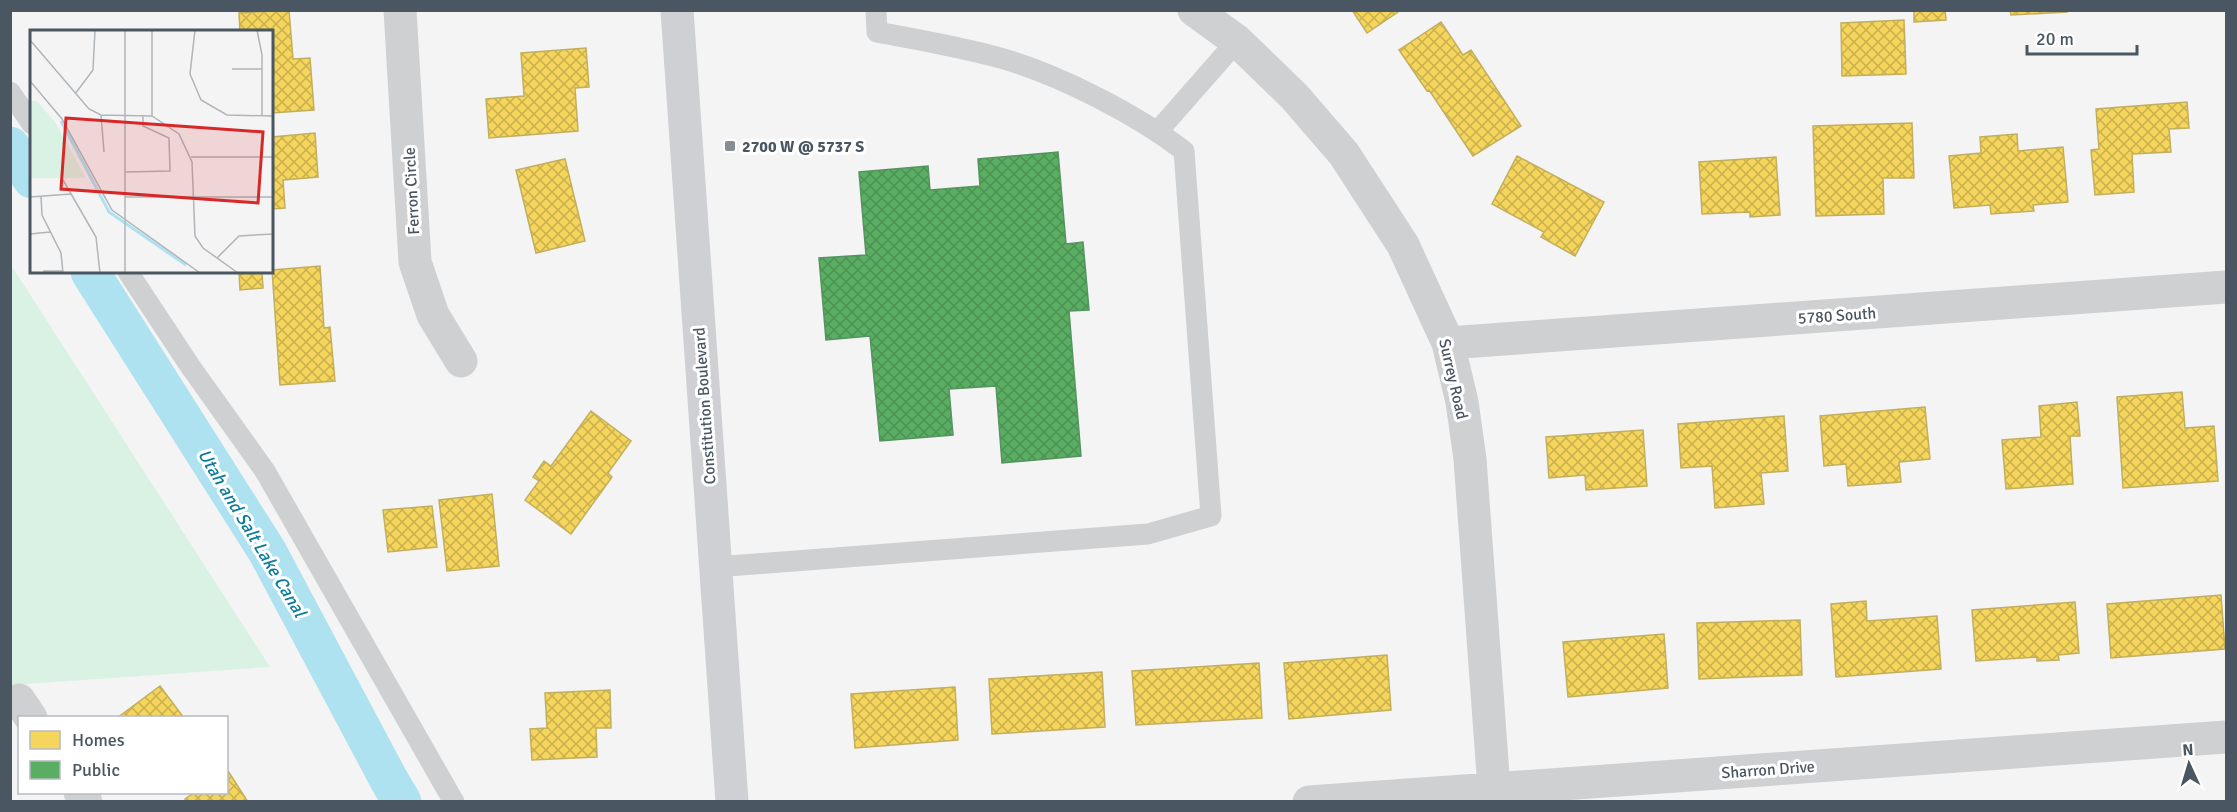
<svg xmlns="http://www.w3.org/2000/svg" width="2237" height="812" viewBox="0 0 2237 812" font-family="Signika,sans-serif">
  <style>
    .grass { fill: #d9f2e3 }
    .homes { fill: url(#homes-cross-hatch); stroke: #c2af5e; stroke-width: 1.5 }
    .public { fill: url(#public-cross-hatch); stroke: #559461; stroke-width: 1.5 }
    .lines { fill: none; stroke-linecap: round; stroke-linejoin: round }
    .canal { stroke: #aee2f0; stroke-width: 39 }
    .service { stroke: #ced0d2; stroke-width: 21 }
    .minor { stroke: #ced0d2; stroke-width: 33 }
    .secondary { stroke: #ced0d4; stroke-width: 33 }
    .poi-dot { fill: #868d94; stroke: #fff; stroke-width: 2 }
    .labels { text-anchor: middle; stroke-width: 6; stroke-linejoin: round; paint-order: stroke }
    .poi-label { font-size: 16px; font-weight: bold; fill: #4a5661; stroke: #fff; text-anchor: start }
    .street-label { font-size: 16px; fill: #4a5661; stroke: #fff }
    .water-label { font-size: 18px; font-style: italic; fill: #0c7c9b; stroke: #fff }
    .inset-river { fill: none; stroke: #aee2f0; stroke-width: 3 }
    .inset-road { fill: none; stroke: #b0b5b9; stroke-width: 1.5 }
    .view { fill: #d62828; fill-opacity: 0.15; stroke: #d62828; stroke-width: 3 }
    .inset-edge { fill: none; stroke: #4a5661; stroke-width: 3 }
  </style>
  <defs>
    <pattern id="homes-cross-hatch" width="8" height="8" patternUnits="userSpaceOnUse" patternTransform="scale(1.5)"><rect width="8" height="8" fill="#f6d55c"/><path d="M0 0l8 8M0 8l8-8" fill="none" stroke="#c9b04f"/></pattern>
    <pattern id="public-cross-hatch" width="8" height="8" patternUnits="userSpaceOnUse" patternTransform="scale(1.5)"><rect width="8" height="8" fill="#5aae61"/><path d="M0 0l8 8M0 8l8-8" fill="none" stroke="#4c9053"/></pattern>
  </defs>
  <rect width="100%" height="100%" fill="#f4f4f4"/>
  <path class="grass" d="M11 265 270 667 11 685Z"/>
  <path class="homes" d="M289 10 293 59 310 58 314 110 272 113V32H240L239 13Z
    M1352 10H1401L1367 33Z
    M1914 10H1945L1946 20 1914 22Z
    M2010 10H2067V12L2011 15Z
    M1904 20 1906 74 1842 76 1841 23Z
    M1441 22 1463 55 1471 50 1521 126 1473 156 1429 90 1427 91 1399 50Z
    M586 48 589 87 575 88 578 131 489 138 486 99 524 96 521 53Z
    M2187 102 2189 128 2169 129 2171 152 2132 154 2134 192 2095 195 2091 150 2099 149 2096 109Z
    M1912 123 1914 178H1883L1884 214 1816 216 1813 126Z
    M315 133 318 177 283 180 285 208 272 209V137Z
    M2017 134 2018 151 2063 147 2068 202 2033 205 2034 211 1991 214 1990 205 1954 208 1949 156 1981 153 1980 137Z
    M1517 156 1604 202 1575 256 1541 237 1544 232 1492 204Z
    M1776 157 1780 215 1750 217V212L1702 214 1699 162Z
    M565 159 585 241 536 253 516 170Z
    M320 266 324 328 330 327 335 381 280 385 272 270Z
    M239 272H262L263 288 240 290Z
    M2182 392 2185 428 2214 426 2218 481 2123 488 2117 397Z
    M2077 402 2080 436H2070L2073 484 2006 489 2002 440 2041 437 2039 406Z
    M1925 407 1930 459 1899 462 1901 482 1848 486 1846 464 1824 466 1820 416Z
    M591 411 631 441 608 473 612 477 571 534 525 500 539 481 533 477 544 461 551 466Z
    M1784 416 1788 471 1761 473 1764 504 1715 508 1712 466 1681 468 1678 424Z
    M1643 430 1647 486 1586 490 1585 475 1549 478 1546 437Z
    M492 494 499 566 447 571 439 500Z
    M432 506 437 547 388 552 383 510Z
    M2221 595 2225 649 2111 658 2107 604Z
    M1866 601 1867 621 1937 616 1941 669 1836 677 1831 604Z
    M2075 602 2079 653 2058 655 2059 660 2037 661V657L1976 661 1972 610Z
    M1800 620 1802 675 1699 679 1697 623Z
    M1664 634 1668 688 1568 697 1563 642Z
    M1387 655 1391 710 1289 719 1284 663Z
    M1259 663 1262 718 1136 725 1132 671Z
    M1102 672 1105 727 992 734 989 679Z
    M160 686 184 718H117Z
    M955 687 958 740 855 748 851 694Z
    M610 690 611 728H596L597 757 532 760 530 729 547 728 545 693Z
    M228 771 248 802H186L185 799 195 792H226Z"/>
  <path class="public" d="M1058 152 1066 244 1083 242 1089 310 1069 311 1081 456 1002 463 996 386 949 389 953 435 880 441 870 336 826 340 819 258 866 255 859 172 928 166 930 190 980 186 978 159Z"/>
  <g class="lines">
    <path class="canal" d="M10 146 32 179
      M90 272 267 551 389 780 402 802"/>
    <path class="service" d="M10 92 32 124
      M1158 131 1237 41
      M128 272 190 366 265 471 454 802
      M716 567 1148 534 1211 516 1184 151C1136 114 1061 76 1004 59 962 47 920 40 877 32L876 10"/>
    <path class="minor" d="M400 10 415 262 433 315 461 361
      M1194 10 1237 41 1294 96 1344 154 1403 245 1448 343 1462 402 1470 459 1495 802
      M1448 343 2226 287
      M19 700 31 718
      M80 792 86 802
      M1309 802 2226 737"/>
    <path class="secondary" d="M677 10 732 802"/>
  </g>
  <rect class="poi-dot" x="724" y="140" width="12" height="12" rx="3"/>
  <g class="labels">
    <g class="poi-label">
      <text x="742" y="152">2700 W @ 5737 S</text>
    </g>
    <g class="street-label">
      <text transform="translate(411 191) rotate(-93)" y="6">Ferron Circle</text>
      <text transform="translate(1837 315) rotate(-4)" y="6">5780 South</text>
      <text transform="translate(1454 379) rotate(77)" y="6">Surrey Road</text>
      <text transform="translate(704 406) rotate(-94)" y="6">Constitution Boulevard</text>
      <text transform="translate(1768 769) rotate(-4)" y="6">Sharron Drive</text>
    </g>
    <g class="water-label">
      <text transform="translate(252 533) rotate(59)" y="6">Utah and Salt Lake Canal</text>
    </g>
  </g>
  <g transform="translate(30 30)">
    <rect width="243" height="243" fill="#f4f4f4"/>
    <path d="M0 71H7L25 92 56 148H0Z" fill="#d9f2e3"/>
    <path class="inset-river" d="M31 91 79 182 156 235"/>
    <path class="inset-road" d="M95 0V243M165 0 160 44 171 70 197 85 243 86M227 0 232 25V86M0 10 59 79 71 85 122 86 149 104 162 132 165 206 173 218 208 243M202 39H232M0 51 32 89 82 180 170 243M45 64 63 40 65 0M71 85 74 122M122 86V0M161 127H243M95 142 140 141 139 108 113 96V85M33 150 66 207 70 243M0 167 41 164M11 167 12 185 31 223 33 243M95 167H243M0 204 20 202M187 228 209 206 243 204M13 241H33"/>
    <path class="view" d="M36 88 233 102 228 173 31 159Z"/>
    <rect width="243" height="243" class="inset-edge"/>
  </g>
  <rect width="2237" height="812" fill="none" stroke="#4a5661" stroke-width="24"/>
  <rect x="18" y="716" width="210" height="78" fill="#ffffff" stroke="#b7bbc0" stroke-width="1.5"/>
  <rect x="30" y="731" width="30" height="18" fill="#f6d55c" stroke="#b7bbc0" stroke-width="1.5"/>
  <text x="72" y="746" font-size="18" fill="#4a5661">Homes</text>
  <rect x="30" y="761" width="30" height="18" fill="#5aae61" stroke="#b7bbc0" stroke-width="1.5"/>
  <text x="72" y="776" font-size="18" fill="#4a5661">Public</text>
  <g transform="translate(2189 764) rotate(356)" stroke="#ffffff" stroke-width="4.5" paint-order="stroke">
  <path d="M0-4.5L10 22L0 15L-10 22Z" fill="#4a5661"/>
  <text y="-9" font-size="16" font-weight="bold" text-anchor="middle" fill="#4a5661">N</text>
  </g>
  <path d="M2027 45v9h110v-9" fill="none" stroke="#4a5661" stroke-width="3"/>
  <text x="2036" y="45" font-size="18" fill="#4a5661" stroke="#ffffff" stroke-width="4.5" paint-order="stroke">20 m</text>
</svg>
